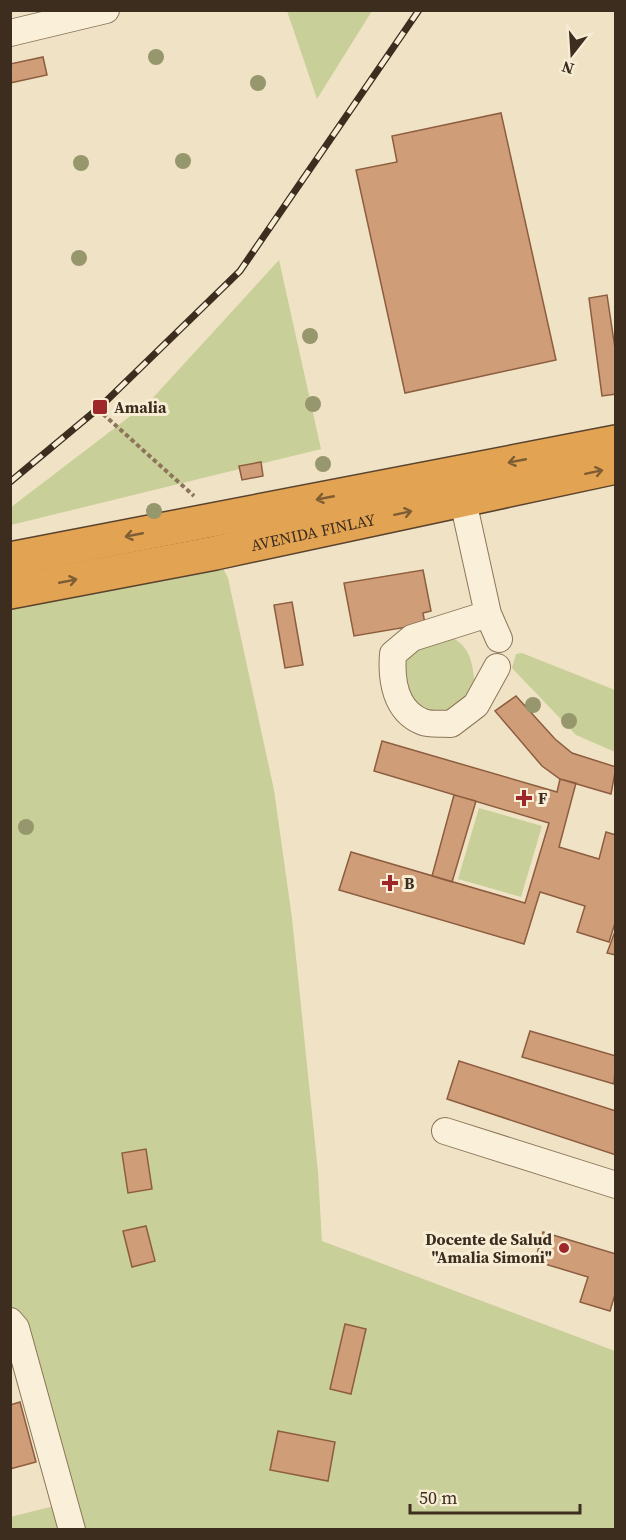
<svg xmlns="http://www.w3.org/2000/svg" width="626" height="1540" viewBox="0 0 626 1540" font-family="'Source Serif 4',serif">
  <style>
    .green { fill: #c9cf98 }
    .building { fill: #d09d79; stroke: #8d5d3f; stroke-width: 1.5 }
    .lines { fill: none; stroke-linecap: round; stroke-linejoin: round }
    .minor-casing { stroke: #8c755a; stroke-width: 28 }
    .highway-casing { stroke: #5a432e; stroke-width: 36 }
    .path { stroke: #8c755a; stroke-width: 4; stroke-dasharray: 4.5 3; stroke-linecap: butt }
    .minor { stroke: #faf0d9; stroke-width: 26 }
    .highway { stroke: #e2a353; stroke-width: 33 }
    .rail-casing { stroke: #3c2d1f; stroke-width: 7 }
    .rail { stroke: #f7edd5; stroke-width: 4.5; stroke-dasharray: 14; stroke-linecap: butt }
    .tree { fill: #96976c }
    .oneway { stroke: #7e5c34 }
    .poi-dot { fill: #9e2729; stroke: #f7edd5; stroke-width: 2 }
    .labels { text-anchor: middle; stroke-width: 6; stroke-linejoin: round; paint-order: stroke }
    .poi-label { font-size: 16px; font-weight: bold; fill: #3c2d1f; stroke: #f7edd5; text-anchor: start }
    .street-label { font-size: 16px; fill: #3c2d1f; stroke: #f7edd5 }
  </style>
  <rect width="100%" height="100%" fill="#f0e3c5"/>
  <path class="green" d="M287 11H372L317 99Z
    M279 260 321 449 11 525 10 508 150 401Z
    M215 553 228 578 274 790 292 918 318 1172 322 1241 615 1351V1529L11 1530 10 1517 58 1505 22 1384 11 1366V592Z
    M452 638C473 647 474 672 475 693L441 715C435 713 424 712 419 708 398 693 401 667 413 649Z
    M522 653 615 690V752L576 735 512 668 516 654Z
    M479 808 542 826 521 897 458 879Z"/>
  <path class="building" d="M43 57 47 75 10 83V64Z
    M501 113 556 360 405 393 356 170 397 162 392 136Z
    M607 295 616 355V394L602 396 589 298Z
    M261 462 263 476 242 480 239 466Z
    M423 570 431 611 423 613 425 624 354 636 344 583Z
    M292 602 303 665 285 668 274 605Z
    M516 696 555 739 572 753 616 767 611 794 560 779 542 766 495 711Z
    M382 741 557 792 560 779 576 783 559 847 599 859 606 832 616 835V920L609 942 577 932 585 906 540 892 524 944 339 890 351 852 525 903 549 823 374 771Z
    M454 795 476 801 452 882 432 876Z
    M614 934 616 935V955L607 953Z
    M530 1031 616 1056 614 1084 522 1057Z
    M459 1061 616 1111V1155L447 1099Z
    M146 1149 152 1189 128 1193 122 1153Z
    M146 1226 155 1261 132 1267 123 1231Z
    M543 1232 616 1254V1291L610 1311 580 1302 588 1277 535 1261Z
    M345 1324 366 1329 351 1394 330 1389Z
    M20 1402 36 1462 10 1469V1405Z
    M278 1431 335 1442 328 1481 270 1470Z"/>
  <g class="lines">
    <g class="minor-casing">
      <path id="minor" d="M10 33 106 10
        M459 483 488 614 499 639
        M488 614 412 638 393 654C391 679 395 711 423 722 431 725 443 723 451 724L476 705 497 667
        M445 1131 616 1185
        M10 1321 16 1328 72 1530"/>
    </g>
    <g class="highway-casing">
      <g id="highway">
        <path d="M10 559 616 442"/>
        <path id="s1" d="M10 592 215 553 616 467"/>
      </g>
    </g>
    <path class="path" d="M103 414 194 496"/>
    <use href="#minor" class="minor"/>
    <use href="#highway" class="highway"/>
    <g class="rail-casing">
      <path id="rail" d="M10 482 100 407 240 271 419 10"/>
    </g>
    <use href="#rail" class="rail"/>
  </g>
  <g class="tree">
    <circle cx="156" cy="57" r="8"/>
    <circle cx="258" cy="83" r="8"/>
    <circle cx="183" cy="161" r="8"/>
    <circle cx="81" cy="163" r="8"/>
    <circle cx="79" cy="258" r="8"/>
    <circle cx="310" cy="336" r="8"/>
    <circle cx="313" cy="404" r="8"/>
    <circle cx="323" cy="464" r="8"/>
    <circle cx="154" cy="511" r="8"/>
    <circle cx="533" cy="705" r="8"/>
    <circle cx="569" cy="721" r="8"/>
    <circle cx="26" cy="827" r="8"/>
  </g>
  <defs><path id="oneway-shaft" d="M-6 0H5M1.5-3L5.5 0L1.5 3" fill="none" stroke-width="1.6" stroke-linecap="round" stroke-linejoin="round" transform="scale(1.5)"/></defs>
  <g class="oneway">
    <use href="#oneway-shaft" transform="translate(517 461) rotate(169)"/>
    <use href="#oneway-shaft" transform="translate(594 472) rotate(-12)"/>
    <use href="#oneway-shaft" transform="translate(325 498) rotate(169)"/>
    <use href="#oneway-shaft" transform="translate(403 513) rotate(-12)"/>
    <use href="#oneway-shaft" transform="translate(134 535) rotate(169)"/>
    <use href="#oneway-shaft" transform="translate(68 581) rotate(-11)"/>
  </g>
  <g class="poi-dot">
    <rect x="92" y="399" width="16" height="16" rx="3"/>
    <path d="M521 789h6v6h6v6h-6v6h-6v-6h-6v-6h6z"/>
    <path d="M387 874h6v6h6v6h-6v6h-6v-6h-6v-6h6z"/>
    <circle cx="564" cy="1248" r="6"/>
  </g>
  <g class="labels">
    <g class="poi-label">
      <text x="114" y="413">Amalia</text>
      <text x="538" y="804">F</text>
      <text x="404" y="889">B</text>
      <text x="552" y="1245" text-anchor="end">Docente de Salud<tspan x="552" dy="18">"Amalia Simoni"</tspan></text>
    </g>
    <g class="street-label">
      <text dy="6" stroke="none"><textPath href="#s1" startOffset="309">AVENIDA FINLAY</textPath></text>
    </g>
  </g>
  <rect width="626" height="1540" fill="none" stroke="#3c2d1f" stroke-width="24"/>
  <g transform="translate(572 54) rotate(197)" stroke="#f7edd5" stroke-width="4.5" paint-order="stroke">
  <path d="M0-4.5L10 22L0 15L-10 22Z" fill="#3c2d1f"/>
  <text y="-9" font-size="16" font-weight="bold" text-anchor="middle" fill="#3c2d1f">N</text>
  </g>
  <path d="M410 1504v9h170v-9" fill="none" stroke="#3c2d1f" stroke-width="3"/>
  <text x="419" y="1504" font-size="18" fill="#3c2d1f" stroke="#f7edd5" stroke-width="4.5" paint-order="stroke">50 m</text>
</svg>
